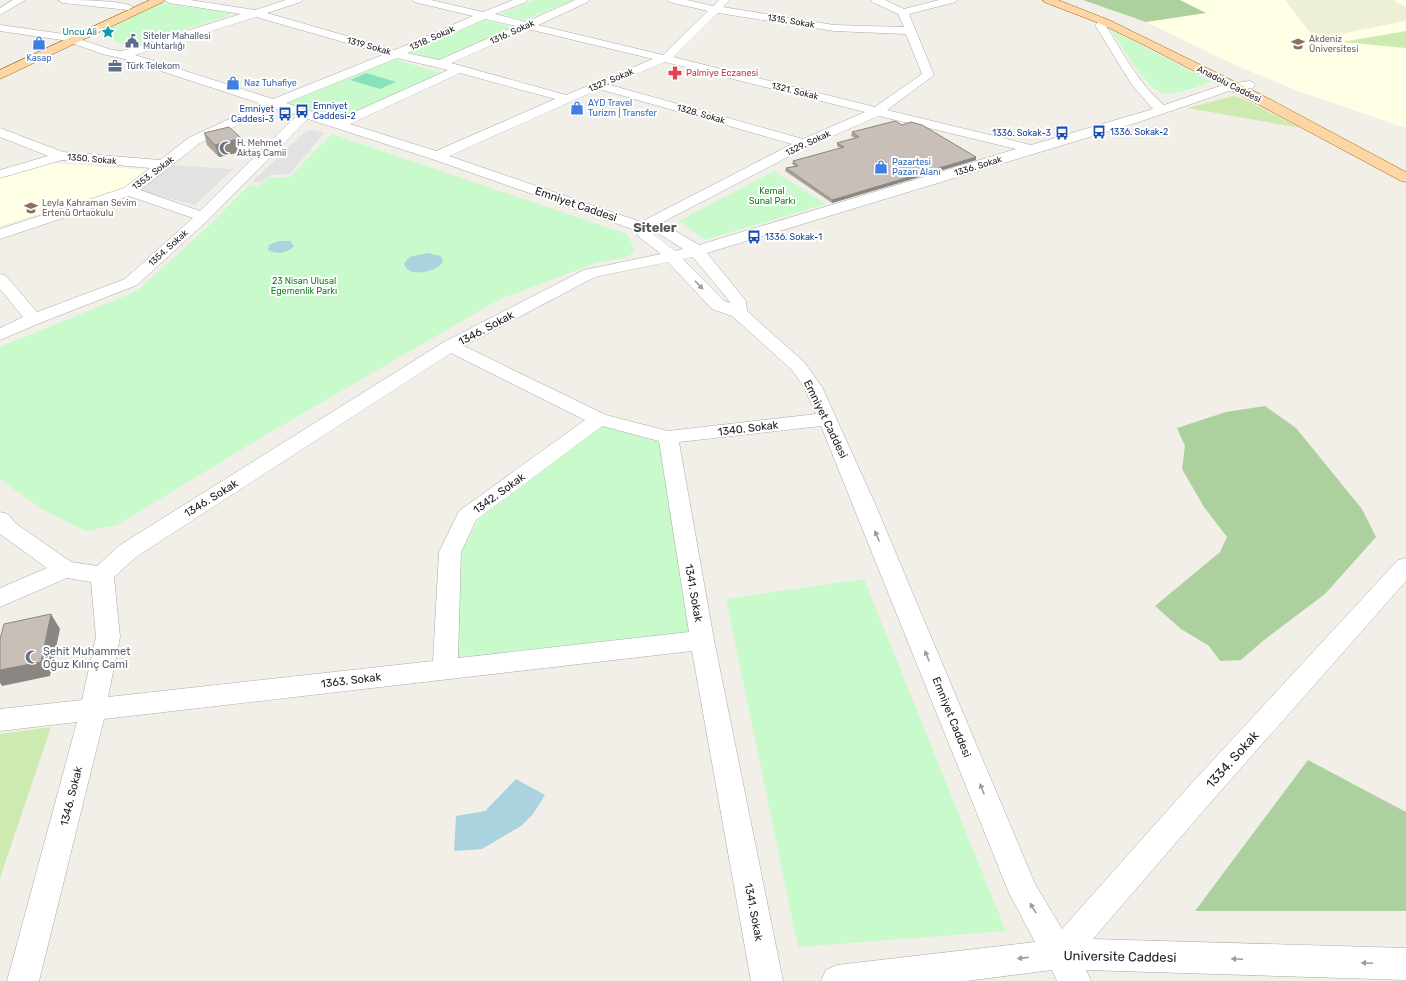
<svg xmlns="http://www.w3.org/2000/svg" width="1406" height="981" viewBox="0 0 1406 981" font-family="Rubik,sans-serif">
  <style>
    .education { fill: #ffffe5 }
    .farmland { fill: #eef0d5 }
    .grass { fill: #cdebb0 }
    .forest { fill: #add19e }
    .park { fill: #c8facc }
    .pitch { fill: #88e0be }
    .parking { fill: #e2e2e2 }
    .water { fill: #aad3df }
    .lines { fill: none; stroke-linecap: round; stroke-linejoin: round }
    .minor-casing { stroke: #a9a9a9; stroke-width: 1 }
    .major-casing { stroke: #a06b00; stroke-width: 1 }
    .minor { fill: #fff; fill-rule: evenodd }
    .major { fill: #fcd6a4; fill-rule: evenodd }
    .wall { fill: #aba49e }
    .shaded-wall { fill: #8b8681 }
    .building { fill: #c7bfb8; stroke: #8b8681 }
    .oneway { fill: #9c9c9c }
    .labels { text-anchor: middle; stroke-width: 4; stroke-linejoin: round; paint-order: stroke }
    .far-street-label { font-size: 9px; fill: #222; stroke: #fff }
    .far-culture-label { font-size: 9px; fill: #0d838f; stroke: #fff; text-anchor: end }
    .far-service-label { font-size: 9px; fill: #4e5e75; stroke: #fff; text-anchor: start }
    .far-education-label { font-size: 9px; fill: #785e54; stroke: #fff; text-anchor: start }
    .far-shop-label { font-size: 9px; fill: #366cbe; stroke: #fff; text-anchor: start }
    .far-health-label { font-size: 9px; fill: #be3a42; stroke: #fff; text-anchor: start }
    .far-transit-label { font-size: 9px; fill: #164399; stroke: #fff; text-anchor: start }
    .far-worship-label { font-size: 9px; fill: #5b616d; stroke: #fff; text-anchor: start }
    .far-park-label { font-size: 9px; fill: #0c8416; stroke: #fff }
    .street-label { font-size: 11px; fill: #222; stroke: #fff }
    .worship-label { font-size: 11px; fill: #5b616d; stroke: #fff; text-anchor: start }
    .far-district-label { font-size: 13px; font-weight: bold; fill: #555; stroke: #fff }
    .near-street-label { font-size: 13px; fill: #222; stroke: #fff }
  </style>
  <rect width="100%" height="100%" fill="#f2efe9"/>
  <path class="education" d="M1084 0H1406V128L1298 91 1235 65 1146 22Z
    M53 163 148 170 122 189 0 226V178Z"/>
  <path class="farmland" d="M1285 0H1393L1406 7V21L1315 39Z"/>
  <path class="grass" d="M1406 31V48L1342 42Z
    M1233 96 1244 99 1300 128 1188 108Z
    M51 727 0 878V734Z"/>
  <path class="forest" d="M1083 0H1180L1206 13 1146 22Z
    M1265 406 1296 428 1362 509 1376 537 1325 594 1264 640 1241 660 1220 661 1209 646 1181 629 1155 606 1220 552 1227 537 1204 507 1182 469 1185 446 1177 428 1226 412Z
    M1308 760 1406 812V911H1195Z"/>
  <path class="park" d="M534 0H574L525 20 501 14Z
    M161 3 231 13 228 16 134 45H124L101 35 106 29Z
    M483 20 512 27 439 60 409 52Z
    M1111 30 1212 82C1196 87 1180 94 1164 93 1147 91 1120 44 1111 30Z
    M390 58 444 74 337 121 284 102Z
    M332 134 627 234 632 244 635 252 627 257 596 263 500 299 269 433 117 525 86 531 40 508 0 479V347L137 291 213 222 250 184 257 186 269 178 290 177Z
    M774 171 826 204 705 240 679 221Z
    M600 426 660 442 690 633 456 657 462 550 479 519Z
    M864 579 1006 931 798 947 726 599Z"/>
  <path class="pitch" d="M366 73 396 82 380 89 350 80Z"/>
  <path class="parking" d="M311 130 324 133 290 174 272 175 260 182H252L305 132Z
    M169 165 233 169 195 205 135 190Z"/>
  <path class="water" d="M279 241H290L294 246C288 253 276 255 268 250L269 245Z
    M427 253 441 256 443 262C437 272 406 279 404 263L410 257Z
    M516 779 545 795 533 814 521 826 482 849 454 851 456 816 485 811Z"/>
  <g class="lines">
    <g class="minor-casing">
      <path id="minor" d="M13 0H25L0 15V8Z
        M58 0C71 0 126 0 133 7L128 10 63 3Z
        M164 0H190L255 10 286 0H302L301 2 267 13 395 50 473 16 414 2 413 0H431L483 12 513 0H527L526 2 495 14 526 22 575 0H589L588 2 538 25 663 55 708 11 669 2 668 0H687L713 6 719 0H730L723 7 834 25 904 27 898 14 872 2 871 0H885L904 9 939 0H957L956 2 909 14 934 75 887 110 1031 145 1153 109 1132 85 1095 25 1101 20H1109L1110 22 1106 26C1123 53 1139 84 1164 105L1223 85 1249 81 1253 82 1255 85 1253 88 1229 91 1139 122 707 253 746 301 747 311 804 362 822 387 876 506 1035 884 1062 929 1191 784 1398 560 1406 558V581L1211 802 1093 939 1406 948V980L1086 970 1091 981H1057L1052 970 966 981H821L826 970 837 965 1035 942 1009 893 821 426 679 442 714 640 783 981H751L692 651 104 719 39 981H7L77 722 0 731V709L82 700 96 637 91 582 67 578 0 607V588L47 568 0 534V512L8 514 15 523 71 562 97 566 120 545 444 342 584 270 661 254 639 237 635 230 432 159 308 119 208 220 137 285 40 323 0 340V328L23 317 0 289V274L6 276 37 312 125 279 193 218 129 196 0 239V229L124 188 150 168 62 160 0 178V170L48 156 0 137V128L63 152 160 160 190 137 262 104 121 58 106 55 62 40 0 31V25L64 34 112 50 122 51 241 14 169 3ZM718 13 834 31 906 34 922 74 875 107 673 57ZM256 17 385 54 273 99 135 55ZM485 19 516 26 439 60 407 53ZM528 29 653 59 566 95 451 63ZM397 58 448 70 337 120 286 103ZM665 62 865 112 803 139 610 85ZM460 73 555 99 436 151 350 124ZM599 89 792 144 641 222 449 156ZM274 108 297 115 200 211 140 190 200 143ZM879 116 1016 149 699 245 667 226 659 224 809 146ZM652 233H658L683 249 675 251ZM693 257 730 302V303L724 301 683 259ZM668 262 712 309 732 316 792 370 804 387 816 414 668 431 606 415 464 346 595 277ZM451 353 585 420 459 511 439 552 433 661 108 697 120 637 114 577 136 557ZM602 426 659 441 689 632 458 658 461 552 476 520Z"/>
    </g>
    <g class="major-casing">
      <path id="major" d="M150 0H164L163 2 0 79V70Z
        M1043 0H1058L1109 20 1260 94 1406 172V182L1401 181 1250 100 1146 46 1101 24 1044 2Z"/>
    </g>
    <use href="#minor" class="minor"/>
    <use href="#major" class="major"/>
  </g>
  <path class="wall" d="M902 125 976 157V160L832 203 785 171 786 168 795 166 792 164 793 161 840 148 837 146V143L855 138 851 136 852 132Z
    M204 133 244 151 219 157 207 145Z"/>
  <path class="shaded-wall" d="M241 138 244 151 219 157 215 145Z
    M976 157V160L832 203V200Z
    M51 614 60 629 50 676 2 686 0 683V670Z"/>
  <path class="building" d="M895 121 902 125 911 122 922 125 976 157 832 200 786 168 798 166 793 161 844 147 837 143 859 137 852 132Z
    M229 127 241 138 215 145 204 133Z
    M51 614 41 662 0 670V639L4 624Z"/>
  <defs><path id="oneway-solid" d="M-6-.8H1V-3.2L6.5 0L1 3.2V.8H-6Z"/></defs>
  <g class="oneway">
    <use href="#oneway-solid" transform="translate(699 285) rotate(46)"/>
    <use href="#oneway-solid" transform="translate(877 536) rotate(-113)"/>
    <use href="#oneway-solid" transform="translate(927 656) rotate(-112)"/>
    <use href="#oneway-solid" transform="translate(982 789) rotate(-112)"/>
    <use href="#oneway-solid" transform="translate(1033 908) rotate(-121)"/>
    <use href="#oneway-solid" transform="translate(1023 958) rotate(173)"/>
    <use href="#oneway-solid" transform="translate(1237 959) rotate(-178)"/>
    <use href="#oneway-solid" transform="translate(1367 963) rotate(-178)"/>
  </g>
  <defs>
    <g id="sight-bare" transform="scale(1.08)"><path d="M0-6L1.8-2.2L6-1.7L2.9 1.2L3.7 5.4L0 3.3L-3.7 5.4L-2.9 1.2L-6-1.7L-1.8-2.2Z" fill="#0f9aa8" stroke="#fff" stroke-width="2.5" paint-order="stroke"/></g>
    <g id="civic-bare" transform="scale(1.08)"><path d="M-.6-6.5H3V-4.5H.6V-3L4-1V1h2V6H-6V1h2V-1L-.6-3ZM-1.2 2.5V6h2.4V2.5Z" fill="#5c6f8a" stroke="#fff" stroke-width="2.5" paint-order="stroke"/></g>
    <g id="shop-bare" transform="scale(1.08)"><path d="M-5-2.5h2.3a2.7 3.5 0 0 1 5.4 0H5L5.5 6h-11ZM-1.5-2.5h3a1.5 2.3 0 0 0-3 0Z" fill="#3f7fe0" stroke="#fff" stroke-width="2.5" paint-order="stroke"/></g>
    <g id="university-bare" transform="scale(1.08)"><path d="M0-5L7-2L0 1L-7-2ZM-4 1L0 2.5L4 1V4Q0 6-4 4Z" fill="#8d6e63" stroke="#fff" stroke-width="2.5" paint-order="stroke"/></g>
    <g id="office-bare" transform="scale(1.08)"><path d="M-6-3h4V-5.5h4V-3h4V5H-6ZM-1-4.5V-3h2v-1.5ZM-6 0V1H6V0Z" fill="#5c6f8a" stroke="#fff" stroke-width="2.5" paint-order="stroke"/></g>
    <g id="pharmacy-bare" transform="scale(1.08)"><path d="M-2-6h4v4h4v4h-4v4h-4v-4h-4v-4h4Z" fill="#e0444e" stroke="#fff" stroke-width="2.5" paint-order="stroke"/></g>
    <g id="bus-bare" transform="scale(1.08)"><path d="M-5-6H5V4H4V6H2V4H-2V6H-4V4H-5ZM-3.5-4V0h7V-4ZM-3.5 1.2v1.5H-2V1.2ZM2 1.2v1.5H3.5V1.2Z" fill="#1a4fb4" stroke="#fff" stroke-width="2.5" paint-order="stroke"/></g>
    <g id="mosque-bare" transform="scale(1.08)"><path d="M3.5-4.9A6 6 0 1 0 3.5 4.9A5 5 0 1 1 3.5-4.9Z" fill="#6b7280" stroke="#fff" stroke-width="2.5" paint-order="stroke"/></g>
    <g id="school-bare" transform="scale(1.08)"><path d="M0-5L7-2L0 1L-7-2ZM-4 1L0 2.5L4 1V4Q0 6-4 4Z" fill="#8d6e63" stroke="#fff" stroke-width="2.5" paint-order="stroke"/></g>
  </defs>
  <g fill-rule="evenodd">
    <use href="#sight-bare" x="108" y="32"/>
    <use href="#civic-bare" x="132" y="41"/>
    <use href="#shop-bare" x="39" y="43"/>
    <use href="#university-bare" x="1298" y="44"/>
    <use href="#office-bare" x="115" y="66"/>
    <use href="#pharmacy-bare" x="675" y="73"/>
    <use href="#shop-bare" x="233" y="83"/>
    <use href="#shop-bare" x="577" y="108"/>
    <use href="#bus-bare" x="302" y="111"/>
    <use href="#bus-bare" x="285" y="114"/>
    <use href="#bus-bare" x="1099" y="132"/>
    <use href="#bus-bare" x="1062" y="133"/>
    <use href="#mosque-bare" x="226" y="148"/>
    <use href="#shop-bare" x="881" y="167"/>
    <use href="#school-bare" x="31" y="208"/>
    <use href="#bus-bare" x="754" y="237"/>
    <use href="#mosque-bare" x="32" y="657"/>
  </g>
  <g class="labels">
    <g class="far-street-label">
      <text transform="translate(791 21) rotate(9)" y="3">1315. Sokak</text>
      <text transform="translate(512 32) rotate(-24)" y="3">1316. Sokak</text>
      <text transform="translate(432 38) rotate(-24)" y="3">1318. Sokak</text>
      <text transform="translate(369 46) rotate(16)" y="3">1319 Sokak</text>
      <text transform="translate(611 80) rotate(-23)" y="3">1327. Sokak</text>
      <text transform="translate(1229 84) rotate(27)" y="3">Anadolu Caddesi</text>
      <text transform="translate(795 91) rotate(14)" y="3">1321. Sokak</text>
      <text transform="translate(701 114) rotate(16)" y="3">1328. Sokak</text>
      <text transform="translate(808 143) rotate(-25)" y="3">1329. Sokak</text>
      <text transform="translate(92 159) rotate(5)" y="3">1350. Sokak</text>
      <text transform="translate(978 166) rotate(-17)" y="3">1336. Sokak</text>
      <text transform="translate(153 173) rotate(-37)" y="3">1353. Sokak</text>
      <text transform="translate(168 248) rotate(-42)" y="3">1354. Sokak</text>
    </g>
    <g class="far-culture-label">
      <text x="97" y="35">Uncu Ali</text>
    </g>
    <g class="far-service-label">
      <text x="143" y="39">Siteler Mahallesi<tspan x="143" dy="10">Muhtarlığı</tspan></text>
      <text x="126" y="69">Türk Telekom</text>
    </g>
    <g class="far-education-label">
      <text x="1309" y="42">Akdeniz<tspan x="1309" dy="10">Üniversitesi</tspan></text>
      <text x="42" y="206">Leyla Kahraman Sevim<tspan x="42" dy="10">Ertenü Ortaokulu</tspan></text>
    </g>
    <g class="far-shop-label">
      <text x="39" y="61" text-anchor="middle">Kasap</text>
      <text x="244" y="86">Naz Tuhafiye</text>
      <text x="588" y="106">AYD Travel<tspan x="588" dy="10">Turizm | Transfer</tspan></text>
      <text x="892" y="165">Pazartesi<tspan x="892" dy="10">Pazarı Alanı</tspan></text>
    </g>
    <g class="far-health-label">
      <text x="686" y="76">Palmiye Eczanesi</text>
    </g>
    <g class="far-transit-label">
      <text x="313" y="109">Emniyet<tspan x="313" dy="10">Caddesi-2</tspan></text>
      <text x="274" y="112" text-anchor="end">Emniyet<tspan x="274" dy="10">Caddesi-3</tspan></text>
      <text x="1110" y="135">1336. Sokak-2</text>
      <text x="1051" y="136" text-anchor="end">1336. Sokak-3</text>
      <text x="765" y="240">1336. Sokak-1</text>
    </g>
    <g class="far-worship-label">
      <text x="237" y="146">H. Mehmet<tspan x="237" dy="10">Aktaş Camii</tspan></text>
    </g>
    <g class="far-park-label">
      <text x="772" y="194">Kemal<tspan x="772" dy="10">Sunal Parkı</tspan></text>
      <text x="304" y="284">23 Nisan Ulusal<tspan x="304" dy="10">Egemenlik Parkı</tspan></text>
    </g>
    <g class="street-label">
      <text transform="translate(576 204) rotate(19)" y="4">Emniyet Caddesi</text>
      <text transform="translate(486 328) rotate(-28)" y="4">1346. Sokak</text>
      <text transform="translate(826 419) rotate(64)" y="4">Emniyet Caddesi</text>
      <text transform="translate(748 428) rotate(-7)" y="4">1340. Sokak</text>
      <text transform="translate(499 493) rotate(-36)" y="4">1342. Sokak</text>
      <text transform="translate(211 498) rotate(-32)" y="4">1346. Sokak</text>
      <text transform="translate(694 593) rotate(80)" y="4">1341. Sokak</text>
      <text transform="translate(351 680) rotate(-7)" y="4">1363. Sokak</text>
      <text transform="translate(952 717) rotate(68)" y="4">Emniyet Caddesi</text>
      <text transform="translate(71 796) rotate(-76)" y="4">1346. Sokak</text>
      <text transform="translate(754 912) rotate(79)" y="4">1341. Sokak</text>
    </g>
    <g class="worship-label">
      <text x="43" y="655">Şehit Muhammet<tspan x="43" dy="13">Oğuz Kılınç Cami</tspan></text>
    </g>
    <g class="far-district-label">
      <text x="655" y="232">Siteler</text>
    </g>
    <g class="near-street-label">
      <text transform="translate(1232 759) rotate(-48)" y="5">1334. Sokak</text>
      <text transform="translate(1120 956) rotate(1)" y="5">Universite Caddesi</text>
    </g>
  </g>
</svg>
